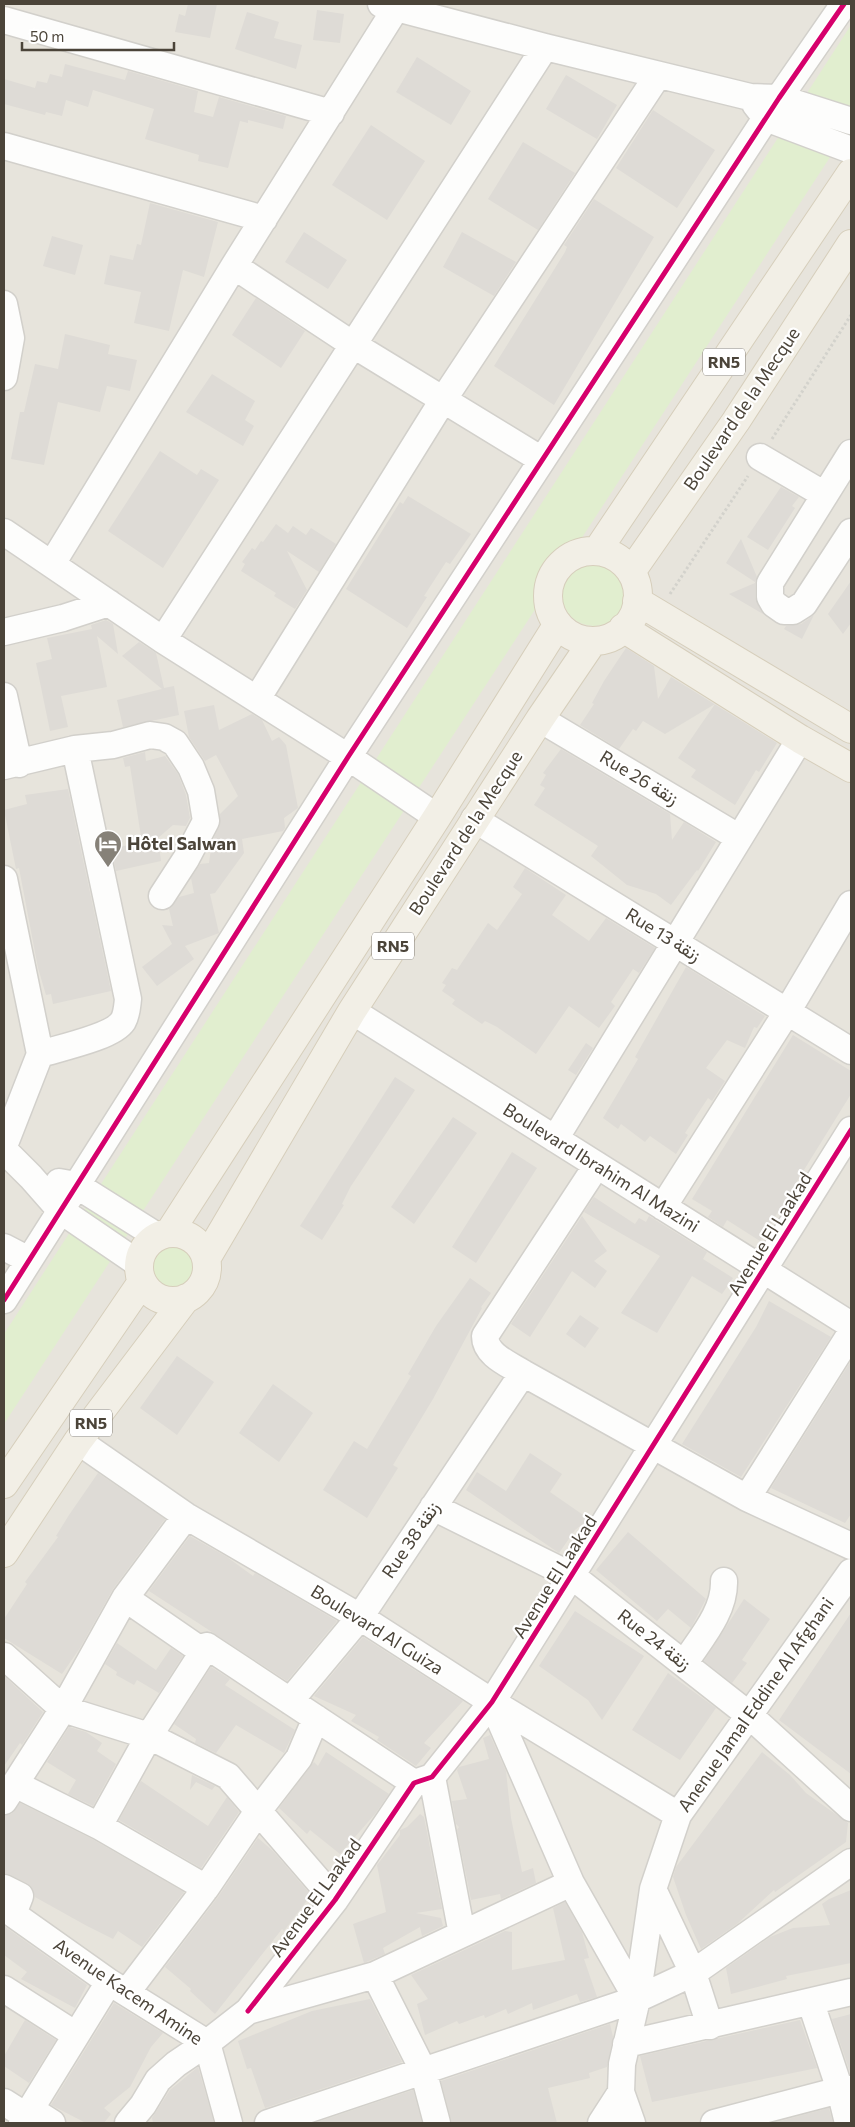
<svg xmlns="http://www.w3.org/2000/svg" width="855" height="2127" viewBox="0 0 855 2127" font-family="Commissioner,Vazirmatn,sans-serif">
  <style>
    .residential { fill: #e7e4dc }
    .green { fill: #e1eecf }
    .building { fill: #dedbd6 }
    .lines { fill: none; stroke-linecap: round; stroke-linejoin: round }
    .minor-casing { stroke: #d2d0cb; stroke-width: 29 }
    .major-casing { stroke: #d6cebb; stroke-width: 30 }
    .path { stroke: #d3d2cc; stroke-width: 3; stroke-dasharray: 2.5 2.5; stroke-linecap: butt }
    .minor { stroke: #fdfdfc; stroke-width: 26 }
    .major { stroke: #f2efe6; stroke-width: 28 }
    .cycleway-casing { stroke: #fff; stroke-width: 8 }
    .cycleway { stroke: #d6006c; stroke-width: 5 }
    .labels { text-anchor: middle; stroke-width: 4.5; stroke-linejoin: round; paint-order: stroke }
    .shield { fill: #fff; stroke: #817c74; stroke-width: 1 }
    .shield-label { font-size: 16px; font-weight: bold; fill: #4b4439 }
    .street-label { font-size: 18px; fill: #4b4439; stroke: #fff }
    .poi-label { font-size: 18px; font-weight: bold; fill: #4b4439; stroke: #fff; text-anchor: start }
  </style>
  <rect width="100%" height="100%" fill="#f4f2ee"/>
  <path class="residential" d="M4 4H851V2123H4Z"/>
  <path class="green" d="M851 25V125L4 1424V1334Z
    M562 594a32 32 0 1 1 64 0a32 32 0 1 1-64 0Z
    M151 1267a21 21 0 1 1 42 0a21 21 0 1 1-42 0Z"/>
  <path class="building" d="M188 4H217L210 38 175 32 179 14 185 16Z
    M317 10 344 14 340 43 313 40Z
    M247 12 279 22 274 38 302 45 296 69 235 49Z
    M417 57 471 91 451 125 396 92Z
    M65 64 125 80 128 71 198 91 194 112 213 117 219 97 286 116 283 129 248 120V123L240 121 228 168 198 161 199 155 145 139 154 109 93 90 88 107 66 100 62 116 46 112 45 115 4 104V79L35 88 37 81 47 83 50 74 62 77Z
    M566 75 617 105 597 139 546 109Z
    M653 110 715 150 677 208 616 168Z
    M371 125 425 161 387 220 332 185Z
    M523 142 575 173 538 230 488 199Z
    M594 199 654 237 554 405 494 366 565 252 567 247 564 245Z
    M150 203 218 222 204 277 183 270 169 331 134 323 141 292 104 284 110 255 133 260 137 244 141 245Z
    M304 232 347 260 328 289 285 262Z
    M462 232 516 262 494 296 443 267Z
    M52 236 83 245 75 275 43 266Z
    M256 298 305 331 281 368 232 335Z
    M65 334 110 345 108 354 137 360 130 391 107 386 100 412 58 402 44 465 11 459 20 412H24L35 364 58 369Z
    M212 374 255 401 245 420 254 426 243 446 186 412Z
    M160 451 197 475 201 469 219 480 163 568 108 531Z
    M781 487 799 497 792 506 795 508 768 550 747 537Z
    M408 496 471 534 450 564 446 562 424 596 427 597 407 628 346 589 400 502 403 504Z
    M276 524 288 533 293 526 306 535 311 528 336 544 319 572 287 551 307 590 295 609 274 596 276 593 241 571 245 564 242 562 252 548 255 550 261 541 263 542Z
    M741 539 757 577 755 582 726 563Z
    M851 581V623L843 634 828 614Z
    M755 583V597L763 614 729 594Z
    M814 615 802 639 784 629 786 626 801 624Z
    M106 620 113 624 118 654 97 636 107 687 61 696 68 727 50 731 36 663 52 659 47 638 92 629 91 625Z
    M139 642 156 653 164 688 174 686 179 715 123 727 117 700 162 689 122 656Z
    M626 648 654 666 658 699 671 677 777 743 759 772 756 770 735 805 691 777 696 770 678 758 715 704 665 734 643 721 636 731 633 729 619 749 580 725 594 704 592 703 604 681Z
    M214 705 219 730 252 714 262 720 272 741 279 737 286 745 298 808 284 818 285 828 283 831 242 839 244 853 215 893 210 894 219 933 185 946 194 959 157 986 142 967 172 944 162 925 173 926 169 909 179 897 194 893 191 878 200 864 209 863 212 842 219 827 220 814 238 796 216 755 205 761 189 737 184 711Z
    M561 749 670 814 672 840 684 822 716 842 698 871 697 870 671 905 656 894 627 885 591 856 598 846 534 805 545 788 540 785 546 775 543 773Z
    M145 752 146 761 165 756 178 774 186 795 190 818 186 826 173 825 158 838 161 861 116 871 111 848 142 843 130 766 125 767 123 758Z
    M68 789 111 991 53 1004 51 994 46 995 38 968 19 868 16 869 4 810 27 804 25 795Z
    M525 868 566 895 552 915 589 941 606 918 655 948 639 973 633 969 611 1002 615 1006 599 1028 569 1006 536 1054 497 1027 485 1021 482 1024 452 1004 455 1000 442 991 446 985 442 983 452 968 457 970 488 923 497 930 522 894 513 887Z
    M686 967 765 1016 757 1028 754 1027 745 1048 727 1040 706 1068 725 1081 712 1101 708 1098 685 1133 688 1135 676 1154 650 1136 645 1142 621 1124 618 1129 603 1118 638 1059 635 1057Z
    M793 1035 851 1071V1094L760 1241 727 1220 723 1227 708 1217 712 1211 692 1199Z
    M586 1043 593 1048 576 1075 568 1070Z
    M395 1077 415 1090 351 1186 342 1204 344 1205 322 1240 300 1226Z
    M453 1117 477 1133 414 1224 391 1207Z
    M512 1152 537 1168 476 1263 452 1247Z
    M594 1197 635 1224 639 1218 646 1222 649 1216 707 1252 703 1259 733 1278 722 1294 692 1276 657 1333 621 1313 660 1256 584 1212Z
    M582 1216 607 1251 594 1261 607 1271 595 1288 572 1271 530 1337 511 1324Z
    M470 1278 491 1293 481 1307 482 1308 433 1399 393 1465 398 1468 367 1518 323 1490 354 1441 367 1449 411 1376 408 1374 436 1326Z
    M769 1301 831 1337 741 1477 682 1444 756 1327Z
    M580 1315 599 1328 585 1348 566 1334Z
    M177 1356 214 1382 177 1435 140 1408Z
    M851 1361V1514L845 1523 771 1488Z
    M273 1384 313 1413 279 1462 239 1433Z
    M530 1453 562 1474 550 1492 589 1519 575 1530 559 1553 466 1490 477 1472 506 1491Z
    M98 1473 165 1519 113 1589 80 1648 62 1674 4 1638V1619L27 1584 25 1582 58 1537 56 1536 69 1515Z
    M628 1532 706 1599 691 1628 668 1609 657 1621 596 1570Z
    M190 1536 227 1557 253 1576 255 1573 337 1621 287 1681 149 1591Z
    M744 1599 770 1619 742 1660 747 1663 732 1683 704 1661Z
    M575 1611 644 1656 602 1720 588 1700 539 1666Z
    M851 1613V1774L779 1720Z
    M363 1637 463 1701 424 1743 431 1748 416 1766 377 1740 379 1737 351 1721 356 1715 314 1696Z
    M117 1643 156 1670 171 1648 183 1656 159 1693 137 1680 134 1685 116 1675 117 1672 105 1664Z
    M211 1667 230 1679 225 1685 295 1730 284 1753 236 1725 216 1753 195 1743 196 1739 174 1724Z
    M668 1673 716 1708 680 1760 632 1730Z
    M4 1676 43 1712 22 1745 20 1743 4 1766Z
    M69 1727 86 1732 102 1743 97 1751 116 1764 93 1806 68 1794 76 1780 47 1762Z
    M490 1735 506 1771 511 1818 522 1872 533 1868 536 1883 501 1899 500 1894 471 1900 457 1830 459 1827 456 1824 452 1801 467 1799 457 1770 459 1767 489 1759 483 1738Z
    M326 1752 389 1794 375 1814 340 1854 310 1830 307 1834 279 1808 314 1762 318 1766Z
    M762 1752 790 1775 806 1793 848 1823 846 1842 775 1892 774 1890 737 1924 701 1949 686 1915 673 1877 676 1867Z
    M192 1775 215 1786 212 1790 196 1782 190 1790Z
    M141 1781 208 1826 227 1797 239 1812 201 1868 119 1820Z
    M20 1803 92 1839 184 1892 142 1947 118 1931 113 1939 87 1926 35 1897 32 1888 27 1883 4 1873V1816L11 1814Z
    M420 1814 424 1817 442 1909 416 1913 441 1918 443 1926 422 1936 420 1927 383 1948 385 1954 364 1963 353 1924 386 1912 377 1865 400 1835V1830L407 1827Z
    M258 1838 273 1851 311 1895 284 1931 282 1929 215 2014 190 1991 191 1989 165 1967 218 1897Z
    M851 1890V1963L786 1976 787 1979 731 1994 726 1968 770 1937 793 1928 830 1925 822 1904 829 1899Z
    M565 1902 582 1932 589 1958 584 1959 597 1997 580 2002 577 1994 533 2010 532 2003 508 2014 506 2009 485 2018 484 2015 459 2024 457 2021 425 2035 417 2004 428 1999 411 1975 505 1931 512 1932V1970L565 1960 553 1908Z
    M4 1926 87 1985 75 2008 21 1979 27 1972 4 1955Z
    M370 1999 402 2062 265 2108 251 2068 247 2069 238 2041 312 2011Z
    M114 2003 163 2033 151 2047 130 2087 104 2108 111 2114 104 2123H86L51 2105Z
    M851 2014V2072H850L832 2019Z
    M25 2020 56 2040 29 2083 4 2066V2056Z
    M800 2020 817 2068 652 2102 640 2056Z
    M610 2024 613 2037 607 2067 589 2073 590 2078 548 2088 557 2123H452L441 2081Z
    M198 2067 214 2123H153L152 2118 170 2090Z
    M413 2090 422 2123H314Z
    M829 2108 833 2123H773Z"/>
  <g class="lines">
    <g class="minor-casing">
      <path id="minor" d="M381 4 545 47 750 97 779 98 851 121
        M4 20 331 113
        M755 104 766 118 851 150
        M4 146 264 219
        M234 266 352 344 542 460
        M4 304 11 338 4 377
        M851 453 770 583V597L774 604 784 611H793L804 604 851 532
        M760 457 825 495
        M4 532 163 640 348 757 437 817
        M52 564 234 266 396 8
        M4 632 63 618 109 603
        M163 640 545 47
        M4 696 19 764
        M257 699 443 400 658 75
        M540 719 738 837
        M4 766 75 749 113 745 150 735 164 737 175 743 191 767 201 791 206 821 186 859 162 896
        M474 819 851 1051
        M4 879 40 1054 4 1146
        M352 1011 851 1325
        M40 1054C59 1048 113 1037 123 1021 127 1014 127 1007 128 999L75 749
        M555 1139 800 739
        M4 1150 31 1177 60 1210 139 1264
        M597 1165 485 1336C485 1355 509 1364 523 1373L747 1498 851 1546
        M59 1182 76 1185 157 1236
        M663 1207 787 1012 851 904
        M4 1247 29 1260
        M4 1300 348 757 779 98 844 4
        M78 1441 186 1516 360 1617 492 1702 678 1815
        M747 1498 851 1333
        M433 1507 572 1576 749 1715 851 1808
        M125 1598 199 1649 207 1646 414 1783
        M4 1656 63 1709 149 1736 228 1776 335 1900
        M684 1664C700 1639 725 1612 724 1581
        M290 1701 360 1617 523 1373
        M492 1702 571 1883 637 1999
        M432 1777 462 1934
        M15 1784 99 1826 206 1888
        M4 1801 63 1709 125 1598 186 1516
        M99 1826 149 1736 207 1646
        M4 1888 20 1896 13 1914 109 1982 207 2043 229 2123
        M653 1889 693 1973 710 2026
        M375 1975 423 2070 437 2123
        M4 1989 76 2035
        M127 1992 206 1888 258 1811 299 1758 316 1718
        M811 2003 840 2090 848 2123
        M248 2011 335 1900 414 1783 432 1777 492 1702 851 1130
        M626 2044 851 1992
        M4 2102 26 2116H41L52 2123
        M22 2123 109 1982
        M128 2123 143 2105 158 2080 176 2064 207 2043 248 2011 375 1975 571 1883
        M268 2123 637 1999 693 1973 851 1862
        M601 2123 621 2092
        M632 2123 621 2092 622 2064 637 1999 653 1889 678 1815 851 1572
        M714 2123 840 2090 851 2089"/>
    </g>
    <g class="major-casing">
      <path id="major" d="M597 551 851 173
        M548 596a45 45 0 1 1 90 0a45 45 0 1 1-90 0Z
        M631 572 736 421 851 244
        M637 601 851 729
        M623 628 800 739 851 768
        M169 1233 437 817 558 624
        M139 1267a34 34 0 1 1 68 0a34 34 0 1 1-68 0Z
        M206 1259 352 1011 540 719 593 641
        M4 1484 142 1282
        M4 1553 78 1441 186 1298"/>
    </g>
    <path class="path" d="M772 439 851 315
      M670 594 748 476"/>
    <use href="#minor" class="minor"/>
    <use href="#major" class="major"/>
    <g class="cycleway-casing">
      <path id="cycleway" d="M4 1300 348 757 779 98 844 4
        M248 2011 335 1900 414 1783 432 1777 492 1702 851 1130"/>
    </g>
    <use href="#cycleway" class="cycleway"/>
  </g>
  <defs>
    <g id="hotel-pin" transform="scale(1.4375)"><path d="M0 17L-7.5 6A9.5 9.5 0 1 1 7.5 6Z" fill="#868178" stroke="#fff"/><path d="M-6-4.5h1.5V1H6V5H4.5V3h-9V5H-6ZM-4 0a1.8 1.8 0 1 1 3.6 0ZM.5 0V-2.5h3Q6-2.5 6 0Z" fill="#fff"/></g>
  </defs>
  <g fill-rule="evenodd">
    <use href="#hotel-pin" x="108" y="844"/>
  </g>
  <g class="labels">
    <g class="shield">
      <rect x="703" y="348.5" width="42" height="27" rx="4"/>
      <rect x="372" y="932.5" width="42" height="27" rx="4"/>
      <rect x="70" y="1409.5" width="42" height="27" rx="4"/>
    </g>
    <g class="shield-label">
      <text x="724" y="368">RN5</text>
      <text x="393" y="952">RN5</text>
      <text x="91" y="1429">RN5</text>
    </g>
    <g class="street-label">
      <text transform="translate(742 409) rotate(-56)" y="6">Boulevard de la Mecque</text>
      <text transform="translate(639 778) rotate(31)" y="6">Rue 26 زنقة</text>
      <text transform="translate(466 833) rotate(-57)" y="6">Boulevard de la Mecque</text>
      <text transform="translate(663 935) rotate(32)" y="6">Rue 13 زنقة</text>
      <text transform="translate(601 1168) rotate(32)" y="6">Boulevard Ibrahim Al Mazini</text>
      <text transform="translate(770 1234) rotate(-58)" y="6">Avenue El Laakad</text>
      <text transform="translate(411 1540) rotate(-56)" y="6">Rue 38 زنقة</text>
      <text transform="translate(555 1577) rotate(-58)" y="6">Avenue El Laakad</text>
      <text transform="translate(377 1630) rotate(32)" y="6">Boulevard Al Guiza</text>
      <text transform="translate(654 1640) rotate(38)" y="6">Rue 24 زنقة</text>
      <text transform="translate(756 1705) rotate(-55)" y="6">Anenue Jamal Eddine Al Afghani</text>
      <text transform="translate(316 1898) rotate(-54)" y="6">Avenue El Laakad</text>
      <text transform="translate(128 1992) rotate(34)" y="6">Avenue Kacem Amine</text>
    </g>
    <g class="poi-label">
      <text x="127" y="850">Hôtel Salwan</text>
    </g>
  </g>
  <rect width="855" height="2127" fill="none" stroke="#4b4439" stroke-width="10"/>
  <path d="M22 42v8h152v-8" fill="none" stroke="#4b4439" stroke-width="2.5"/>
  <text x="30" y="42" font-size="15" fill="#4b4439" stroke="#ffffff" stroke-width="4" paint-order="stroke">50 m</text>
</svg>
